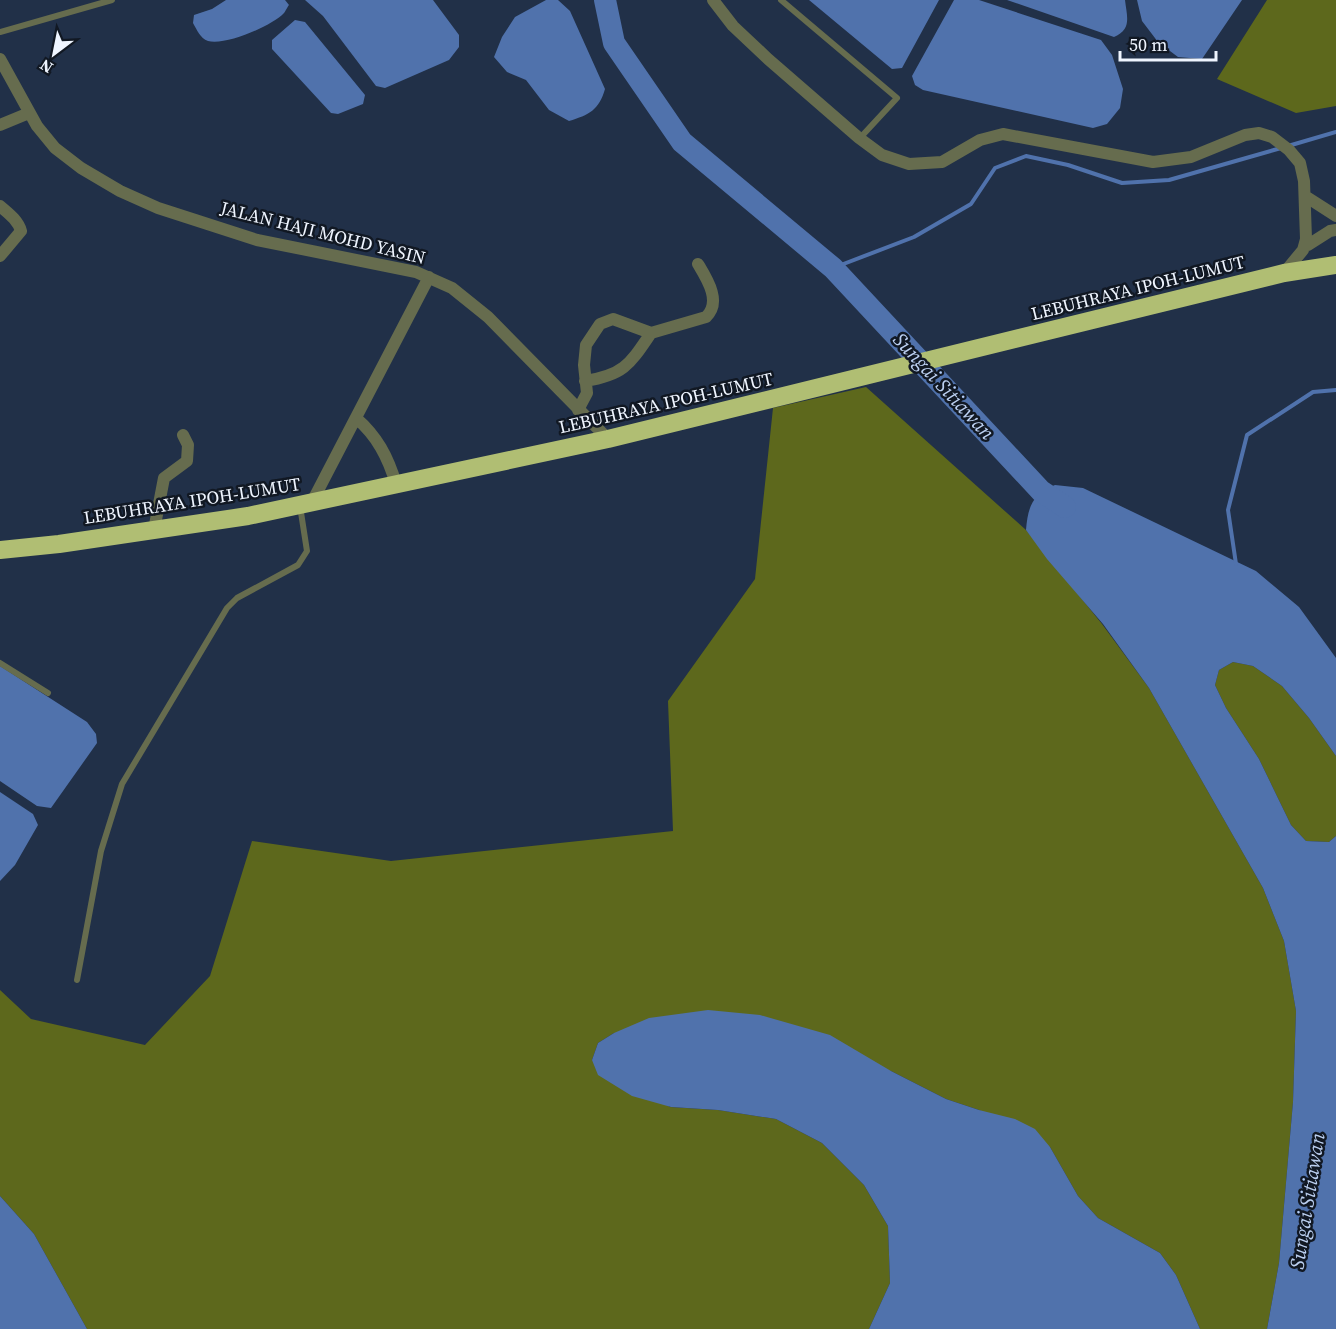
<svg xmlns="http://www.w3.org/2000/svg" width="1336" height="1329" viewBox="0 0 1336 1329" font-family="'Source Serif 4',serif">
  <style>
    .forest { fill: #5d681c }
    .water { fill: #5072ac }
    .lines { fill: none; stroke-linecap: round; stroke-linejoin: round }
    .stream { stroke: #5072ac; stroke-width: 4 }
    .river { stroke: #5072ac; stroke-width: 22 }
    .lane { stroke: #666c4e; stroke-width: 6 }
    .street { stroke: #666c4e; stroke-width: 12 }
    .highway { stroke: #b0be73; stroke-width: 18 }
    .labels { text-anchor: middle; stroke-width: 5; stroke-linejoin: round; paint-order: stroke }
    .street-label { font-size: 18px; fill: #eff5ff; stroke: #111823 }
    .water-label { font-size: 20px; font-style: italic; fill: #bcd0f1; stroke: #111823 }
  </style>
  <rect width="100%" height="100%" fill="#213048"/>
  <path class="forest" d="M1267 0H1336V106L1296 113 1217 79Z
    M866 387 1026 530 1102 624 1149 688 1263 888 1284 941 1296 1011 1293 1102 1279 1263 1267 1329H1200L1176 1275 1160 1253 1098 1218 1078 1196 1050 1147 979 1110 946 1099 891 1071 614 1033 598 1043 592 1060 670 1107 718 1110 776 1119 822 1143 864 1185 888 1226 890 1283 869 1329H87L34 1234 0 1196V990L31 1019 145 1045 210 976 252 841 391 861 673 831 668 701 755 579 773 408Z
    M1233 662 1253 666 1282 686 1309 718 1336 756V836L1329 842 1306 841 1291 825 1259 759 1226 708 1215 685 1219 670Z"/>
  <path class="water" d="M226 0H285L289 5C288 6 285 12 284 13 272 26 225 46 208 41 200 38 197 30 193 23L194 15 212 9Z
    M305 0H433L459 35V47L449 60 385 88 376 86 323 16Z
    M546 0H558L570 11 605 89C599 110 589 115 569 121L549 110 526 80 507 72 494 57 502 37 515 17Z
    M809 0H939L902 68 892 69Z
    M954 0H979L1101 40 1112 55 1123 89 1120 108 1107 124 1093 128 923 90 915 85 912 76Z
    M1007 0H1125C1127 17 1132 29 1114 37Z
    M1137 0H1242L1202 59 1178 57 1158 42 1142 21Z
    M295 20 305 22 365 95 363 104 338 114 331 113 272 49V40Z
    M1055 485 1083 488 1256 571 1299 607 1336 658V756L1309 718 1282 686 1253 666 1233 662 1219 670 1215 685 1226 708 1259 759 1291 825 1306 841 1329 842 1336 836V1329H1267L1279 1263 1293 1102 1296 1011 1284 941 1263 888 1149 688 1103 624 1047 559 1026 530C1028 507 1032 494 1055 485Z
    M0 666 87 722 96 734 97 743 51 808 37 806 0 781Z
    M0 792 33 814 38 825 15 865 0 881Z
    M708 1010 760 1015 830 1035 891 1071 946 1099 979 1110 1015 1119 1035 1129 1050 1147 1078 1196 1098 1218 1160 1253 1176 1275 1200 1329H869L890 1283 888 1226 864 1185 822 1143 776 1119 718 1110 671 1107 632 1096 598 1075 592 1060 598 1043 614 1033 649 1018Z
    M0 1196 34 1234 87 1329H0Z"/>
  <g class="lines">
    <path class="stream" d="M1288 146 1336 132
      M833 268 914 237 971 204 995 168 1026 156 1068 165 1122 183 1169 180 1281 148
      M1236 564 1228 510 1247 435 1313 392 1336 390"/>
    <path class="river" d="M605 0 614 43 682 142 833 268 1041 491 1065 507"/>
    <path class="lane" d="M781 0 897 98 860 138
      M0 32 112 0
      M0 663 48 693
      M77 980 101 851 122 784 227 608 237 598 298 565 307 551 300 506"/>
    <path class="street" d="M713 0 733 26 768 59 859 138 882 155 909 164 942 162 980 140 1003 134 1153 162 1191 157 1245 135 1259 133 1272 137 1289 150 1300 163 1304 181 1306 239 1303 250 1284 273
      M0 59 37 126 55 148 81 168 120 191 158 208 257 240 416 272 452 288 488 317 608 439
      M0 125 29 113
      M1305 196 1336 216
      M0 206C8 213 18 220 21 231L0 256
      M1308 245 1330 231 1336 230
      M585 381C624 375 630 364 651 333
      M578 410 587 393 584 365 586 345 600 324 613 319 651 333 706 317C722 302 707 279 698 264
      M356 418C377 436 388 457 396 484
      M312 502 429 277
      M154 530 164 478 187 461 188 445 183 435"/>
    <path class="highway" d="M0 550 59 544 248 516 608 439 1284 273 1336 265"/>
  </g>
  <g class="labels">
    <g class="street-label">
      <text transform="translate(323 233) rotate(14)" y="6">JALAN HAJI MOHD YASIN</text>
      <text transform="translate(1138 288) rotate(-14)" y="6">LEBUHRAYA IPOH-LUMUT</text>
      <text transform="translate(666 403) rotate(-13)" y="6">LEBUHRAYA IPOH-LUMUT</text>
      <text transform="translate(192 501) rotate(-9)" y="6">LEBUHRAYA IPOH-LUMUT</text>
    </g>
    <g class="water-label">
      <text transform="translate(944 386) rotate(47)" y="7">Sungai Sitiawan</text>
      <text transform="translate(1307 1201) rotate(-81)" y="7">Sungai Sitiawan</text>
    </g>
  </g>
  <g transform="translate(54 54) rotate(212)" stroke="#111823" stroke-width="4.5" paint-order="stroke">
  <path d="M0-4.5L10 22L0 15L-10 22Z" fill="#eff5ff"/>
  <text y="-9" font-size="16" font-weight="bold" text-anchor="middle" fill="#eff5ff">N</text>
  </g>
  <path d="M1120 51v9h96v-9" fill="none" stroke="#eff5ff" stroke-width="3"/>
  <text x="1129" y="51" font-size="18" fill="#eff5ff" stroke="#111823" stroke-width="4.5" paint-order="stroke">50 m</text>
</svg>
